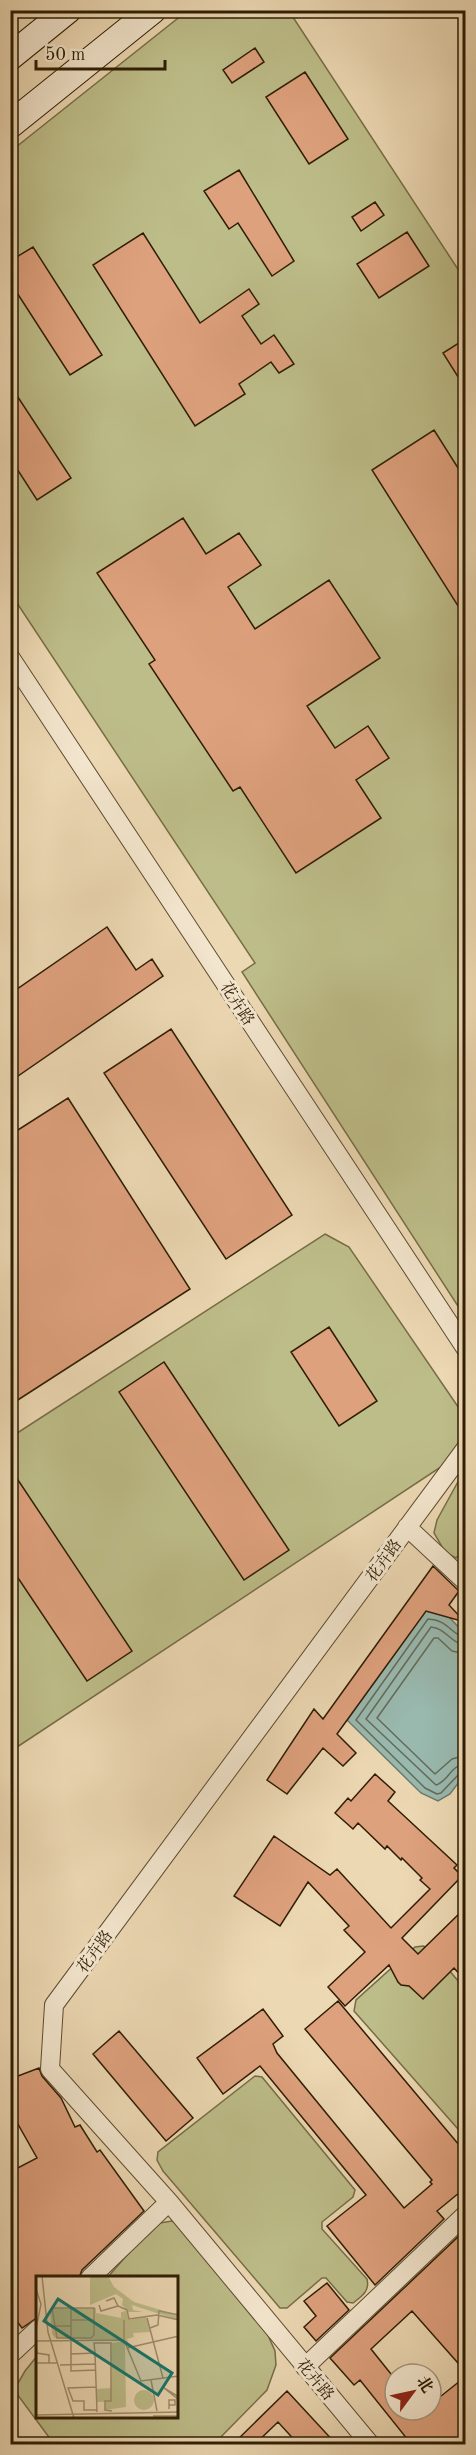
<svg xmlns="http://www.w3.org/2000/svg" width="476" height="2455" viewBox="0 0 476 2455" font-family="'Old Standard TT','Noto Serif SC',serif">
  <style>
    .green { fill: #bdbd89; stroke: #766d46; stroke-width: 1.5 }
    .water { fill: #99b9af; stroke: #6e7b6b; stroke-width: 1.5 }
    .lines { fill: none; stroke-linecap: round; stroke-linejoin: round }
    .shore { stroke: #646b5a; stroke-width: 1.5 }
    .building { fill: #dea17d; stroke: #2e1d04; stroke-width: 1.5 }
    .minor-casing { stroke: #5e4c30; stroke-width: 20 }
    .secondary-casing { stroke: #2e1d04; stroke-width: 28 }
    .minor { stroke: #f3e6ce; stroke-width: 18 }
    .secondary { stroke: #f3e6ce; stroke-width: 26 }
    .labels { text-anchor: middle; stroke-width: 6; stroke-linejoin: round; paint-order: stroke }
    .street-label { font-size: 16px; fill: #2e1d04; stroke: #f3e6ce }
    .inset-road { fill: none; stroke: #a08d6d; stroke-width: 1.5 }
    .view { fill: #0f766e; fill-opacity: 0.15; stroke: #0f766e; stroke-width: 3 }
    .inset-edge { fill: none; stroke: #2e1d04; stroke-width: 3 }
  </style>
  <rect width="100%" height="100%" fill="#ecd8b3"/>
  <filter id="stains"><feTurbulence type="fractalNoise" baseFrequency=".00333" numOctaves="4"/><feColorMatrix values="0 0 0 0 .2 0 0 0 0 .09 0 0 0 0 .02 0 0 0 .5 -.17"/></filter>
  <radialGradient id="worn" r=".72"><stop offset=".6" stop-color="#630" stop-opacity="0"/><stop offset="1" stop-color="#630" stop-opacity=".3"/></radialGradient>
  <path class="green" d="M187 11H289L465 280V1317L242 972 255 963 11 594V151Z
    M325 1234 349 1247 465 1417 462 1453 11 1751V1437Z
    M465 1469V1549L456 1558 445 1552 434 1533 437 1520Z
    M423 1946 431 1949 465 1989V2137L354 2011 356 2000 415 1947Z
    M255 2076 262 2077 355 2190 353 2197 322 2222V2229L367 2279C370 2291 362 2296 353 2303L347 2302 326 2278H322L287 2308H280L163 2171 157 2160 158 2152Z
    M172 2221 181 2226 263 2324 275 2351 276 2365 267 2390 214 2444H54L14 2390 25 2371 37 2356 38 2418H177V2278H107L154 2224Z"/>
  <path class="water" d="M426 1611 449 1617 465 1634V1774L450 1794 438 1801 421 1793 347 1720Z"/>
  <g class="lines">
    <path class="shore" d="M466 1638C451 1635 449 1620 428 1619L356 1720 425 1788 437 1794 441 1793 459 1774 466 1772
      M466 1645C451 1644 446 1628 431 1627L366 1719 436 1785C449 1781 450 1765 466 1764
      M466 1654 452 1651 438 1638H434L377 1718 435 1774 452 1759 466 1755"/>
  </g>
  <path class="building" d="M255 48 264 62 232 83 223 70Z
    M305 72 348 139 309 164 266 97Z
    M239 170 294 261 272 276 238 223 229 229 204 191Z
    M375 202 384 215 361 231 352 217Z
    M407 232 429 266 379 298 357 264Z
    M143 233 200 323 249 289 259 304 242 316 261 344 274 335 294 364 279 373 271 362 239 384 245 394 195 426 93 265Z
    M33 247 102 355 70 375 10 282V261Z
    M465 339V388L443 353Z
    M10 385 71 478 37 500 10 458Z
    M434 430 465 479V617L372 470Z
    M183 518 206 554 239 533 261 565 228 587 255 629 329 580 380 658 307 706 335 748 368 726 389 758 356 780 381 818 296 873 240 787 233 791 149 664 155 660 97 573Z
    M107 927 136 970 152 959 163 976 18 1076 10 1066V994Z
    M171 1029 292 1215 226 1259 104 1073Z
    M68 1098 190 1289 10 1405V1135Z
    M329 1327 377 1401 339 1426 291 1352Z
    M164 1362 289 1550 244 1580 119 1392Z
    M10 1468 132 1651 87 1681 10 1566Z
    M433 1566 459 1591 449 1605 465 1622 426 1611 337 1734 356 1753 343 1766 323 1748 287 1794 267 1780 314 1709 323 1719Z
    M375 1774 395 1792 388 1801 457 1865 454 1868 462 1876 402 1938 418 1954 465 1908V1980L454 1968 423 1999 409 1986 401 1985 398 1982 389 1965 345 2006 328 1987 365 1952 344 1930 349 1926 308 1882 280 1926 234 1896 274 1836 330 1875 337 1869 391 1928 430 1889 420 1880 422 1878 402 1858 401 1860 387 1846 385 1849 358 1823 353 1829 335 1813 348 1798 351 1801Z
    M338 2001 465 2152V2188L437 2211 444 2219 375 2285 327 2226 366 2195 260 2066 223 2094 197 2058 263 2009 283 2036 273 2044 277 2053 404 2208 432 2184 430 2182 432 2180 305 2029Z
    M119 2031 193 2118 166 2141 93 2054Z
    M39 2068 42 2076 61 2098 75 2127 80 2125 97 2152 100 2150 144 2211 82 2270 79 2278H38V2317L22 2328 10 2312V2172L37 2158 10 2110V2079Z
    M460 2235 465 2242V2371L412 2311 371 2349 395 2379V2410H431V2404L465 2377V2445H412L360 2380 354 2385 330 2358Z
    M327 2283 349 2310 316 2341 304 2327 316 2316 304 2301Z
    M287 2391 337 2445H299L278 2422 254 2445H232Z"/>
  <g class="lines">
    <g class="minor-casing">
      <path id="minor" d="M10 657 466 1349
        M407 1527 466 1582
        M90 2278 169 2202
        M10 2355 38 2329
        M305 2367 466 2214
        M370 2444 169 2202 50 2069 54 2005 466 1448"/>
    </g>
    <g class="secondary-casing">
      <path id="secondary" d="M10 57 68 10
        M10 125 153 10"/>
    </g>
    <use href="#minor" class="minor"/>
    <use href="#secondary" class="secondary"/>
  </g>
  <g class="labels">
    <g class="street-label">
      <text transform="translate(238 1003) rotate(57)" y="6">花卉路</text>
      <text transform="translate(383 1560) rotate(-54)" y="6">花卉路</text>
      <text transform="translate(94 1951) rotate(-54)" y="6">花卉路</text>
      <text transform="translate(316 2379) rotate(50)" y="6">花卉路</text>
    </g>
  </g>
  <g transform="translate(36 2276)">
    <rect width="142" height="142" fill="#ecd8b3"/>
    <path d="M54 0H72L78 11 98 26 142 39V44L96 29 97 34 107 36H92L86 29 87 23 80 18 54 29ZM60 32V37L85 42V36L90 35 93 44 110 40 114 56 97 57 98 61 91 63 94 71 89 68 90 131 69 134V126H61L60 113 75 112 76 67 88 65 19 62 16 58 14 33ZM98 124a10 10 0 1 1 20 0a10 10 0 1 1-20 0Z" fill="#bdbd89"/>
    <path class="inset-road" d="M6 0 12 56 38 142M0 13 5 28 0 53M70 25 78 22 82 30 91 34 93 43 121 39 143 44M63 29 65 35 82 30M35 32H16L21 62H55L58 59V32H35V78M111 42 127 102M35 44H58M14 50H35M114 52 122 49 123 35 143 39M88 64V44M0 65 88 64 105 105 143 100M0 68 1 77 13 79V87M91 72 143 60M59 77 58 67H75V125H69V134L76 135M0 87H21M24 89 59 88M60 94 35 95V78L59 77 61 136M115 104 121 135M60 111 32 112 37 125H48V134H61M143 121 128 112 143 124M133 133V124H139V129H133M0 139 143 136M117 140H143"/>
    <path class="view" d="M22 23 136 97 122 119 8 45Z"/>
    <rect width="142" height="142" class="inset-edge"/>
  </g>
  <rect width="476" height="2455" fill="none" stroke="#ecd8b3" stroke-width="36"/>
  <rect x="12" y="12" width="452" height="2431" fill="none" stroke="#2e1d04" stroke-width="3"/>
  <rect x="18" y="18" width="440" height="2419" fill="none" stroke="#2e1d04" stroke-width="1.5"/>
  <g transform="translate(413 2392) rotate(57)"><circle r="28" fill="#f3e6ce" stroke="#a4967d" stroke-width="1.5"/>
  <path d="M0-4.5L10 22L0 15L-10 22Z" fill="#8f2418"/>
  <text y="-9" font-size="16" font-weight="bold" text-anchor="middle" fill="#2e1d04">北</text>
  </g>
  <path d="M36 60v9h129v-9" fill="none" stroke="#2e1d04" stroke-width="3"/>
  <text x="45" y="60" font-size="18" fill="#2e1d04" stroke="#f3e6ce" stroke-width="4.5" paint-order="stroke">50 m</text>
  <rect width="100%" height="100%" filter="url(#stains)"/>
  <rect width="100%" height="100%" fill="url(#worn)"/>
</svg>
